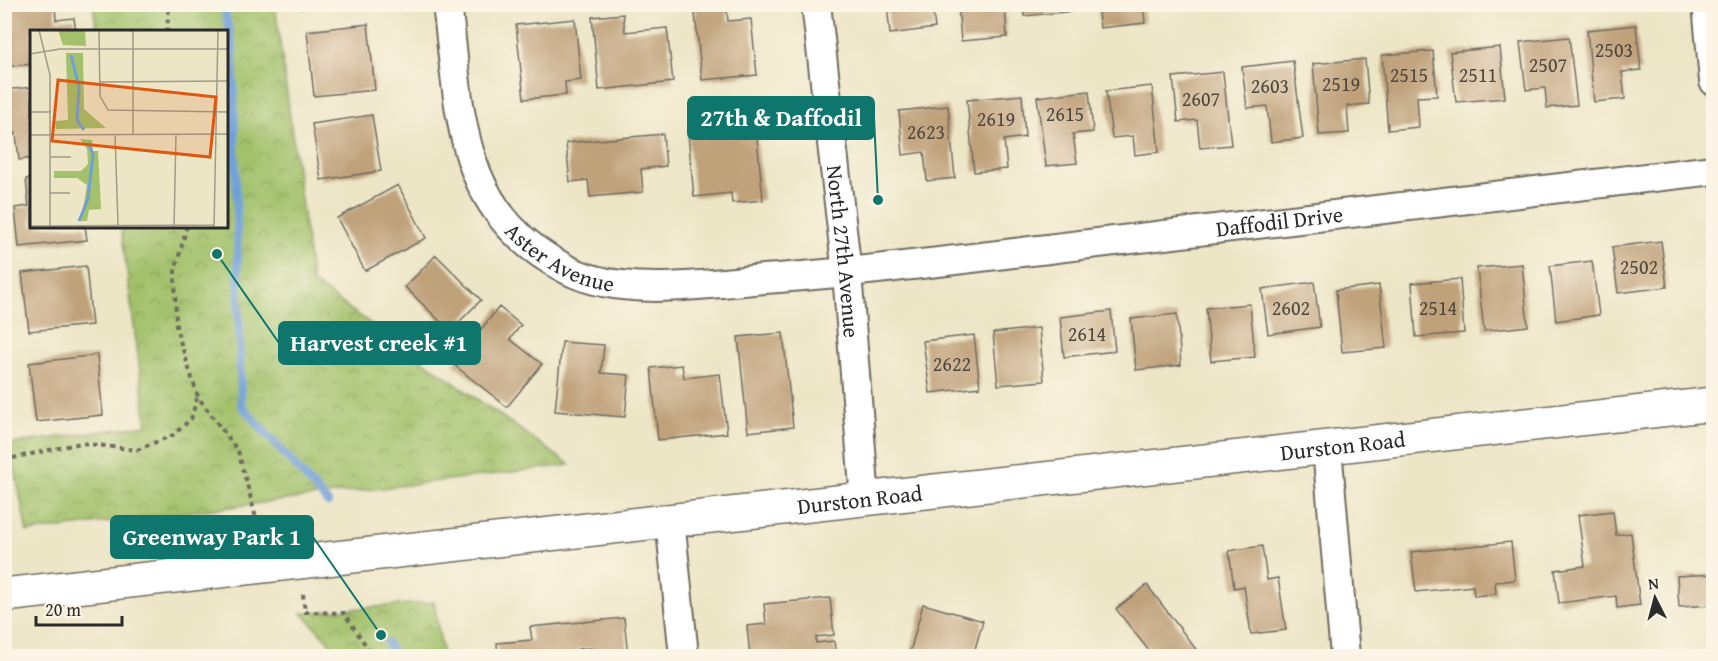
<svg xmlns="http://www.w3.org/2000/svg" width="1718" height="661" viewBox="0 0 1718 661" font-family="'Gentium Book Plus',serif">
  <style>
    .park { fill: url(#park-crowns); stroke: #66764a; stroke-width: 1.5 }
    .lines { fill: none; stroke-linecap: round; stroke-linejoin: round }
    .stream { stroke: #6f9fd9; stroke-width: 8 }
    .building { fill: #bfa17a }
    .minor-casing { stroke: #6f6c61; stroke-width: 32 }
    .major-casing { stroke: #6f6c61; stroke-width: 36 }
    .path { stroke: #6f6c61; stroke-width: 4; stroke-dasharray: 4.5 4.5; stroke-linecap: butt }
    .minor { stroke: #fff; stroke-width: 28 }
    .major { stroke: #fff; stroke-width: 33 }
    .labels { text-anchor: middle; stroke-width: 4.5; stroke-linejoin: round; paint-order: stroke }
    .number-label { font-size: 20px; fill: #50483f }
    .street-label { font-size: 22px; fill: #2b2b2b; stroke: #fcf5e5 }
    .inset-river { fill: none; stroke: #6f9fd9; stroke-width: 3 }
    .inset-road { fill: none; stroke: #9f9b88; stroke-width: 1.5 }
    .view { fill: #df570e; fill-opacity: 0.15; stroke: #df570e; stroke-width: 3 }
    .inset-edge { fill: none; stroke: #2b2b2b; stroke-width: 3 }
    .leader { fill: none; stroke: #0f766e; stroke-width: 2 }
    .callout-dot { fill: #0f766e; stroke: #fcf5e5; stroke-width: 2 }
    .callout { fill: #0f766e; stroke: #0f766e; stroke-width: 2 }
    .callout-label { font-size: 24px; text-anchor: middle; font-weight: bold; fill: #fff }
  </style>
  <defs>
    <pattern id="park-crowns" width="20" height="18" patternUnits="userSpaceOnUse" patternTransform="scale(1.5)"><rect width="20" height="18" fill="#a2c16a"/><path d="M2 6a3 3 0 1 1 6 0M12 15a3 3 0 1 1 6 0" fill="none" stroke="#849d57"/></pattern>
  </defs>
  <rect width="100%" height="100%" fill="#fcf5e5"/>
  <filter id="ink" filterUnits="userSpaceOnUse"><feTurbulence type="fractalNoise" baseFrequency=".0167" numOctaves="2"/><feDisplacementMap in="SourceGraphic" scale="12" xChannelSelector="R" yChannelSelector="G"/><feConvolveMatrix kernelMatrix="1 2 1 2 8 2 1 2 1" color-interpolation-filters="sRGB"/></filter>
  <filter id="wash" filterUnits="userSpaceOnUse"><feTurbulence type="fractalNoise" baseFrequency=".008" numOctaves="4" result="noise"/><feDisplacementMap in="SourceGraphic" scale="24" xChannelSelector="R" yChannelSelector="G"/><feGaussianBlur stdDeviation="1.35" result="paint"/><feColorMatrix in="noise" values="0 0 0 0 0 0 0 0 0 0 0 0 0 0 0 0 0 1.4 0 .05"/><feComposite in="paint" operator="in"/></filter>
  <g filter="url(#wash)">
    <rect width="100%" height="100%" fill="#ece5c6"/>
    <path class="park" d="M275 5 312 282 570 465 27 532 10 444 147 425 121 227 226 226V32L97 31 93 5Z
      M434 602 443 656H342L302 613Z"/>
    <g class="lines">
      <path class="stream" d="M223 4 233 47 241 405 328 503
        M387 643 395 656"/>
    </g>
    <g id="blocks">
      <path class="building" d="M4 4H55L56 20 74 18 76 32H32V64L4 67Z
        M300 4H326V6L301 9Z
        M694 4H726L728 21 751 19 757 75 702 80Z
        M887 4H932L935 28 890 34Z
        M958 4H1005L1007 37 961 41Z
        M1023 4H1075V11L1024 16Z
        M1097 4H1143L1145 23 1100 28Z
        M623 14 625 32 667 28 673 82 599 90 592 17Z
        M575 19 581 80 565 82 566 95 524 99 516 25Z
        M368 24 375 90 314 96 307 31Z
        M1636 25 1641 70 1622 72 1625 99 1594 102 1587 30Z
        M1569 37 1577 105 1547 108 1545 88 1526 90 1520 42Z
        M1500 47 1505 98 1456 102 1450 52Z
        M1433 51 1437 96 1417 97 1419 127 1388 130 1382 55Z
        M1365 59 1369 104 1347 106 1349 133 1319 135 1313 64Z
        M1293 61 1303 138 1271 142 1267 106 1247 108 1242 67Z
        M1223 72 1231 145 1200 148 1197 120 1178 122 1173 77Z
        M1152 86 1159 152 1135 155 1133 136 1112 138 1106 91Z
        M32 87V158L19 160 16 133 4 134V90Z
        M1089 91 1093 132 1073 134 1077 163 1046 166 1037 97Z
        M1022 95 1025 137 1004 140 1007 169 974 172 967 100Z
        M948 106 955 178 927 181 924 152 903 155 899 111Z
        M372 115 381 171 321 180 312 124Z
        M756 128 763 200 732 203 731 193 694 197 688 134Z
        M663 134 666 166 641 169 643 192 590 197 588 180 570 182 566 143Z
        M32 178V226H85L87 240 19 247 15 208 29 206 26 179Z
        M398 185 426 238 365 271 337 218Z
        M1661 241 1667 287 1618 293 1612 247Z
        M436 255 481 300 450 331 405 287Z
        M1592 261 1599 315 1556 321 1550 266Z
        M1522 264 1528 326 1484 331 1477 268Z
        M86 266 92 325 29 331 22 273Z
        M1460 279 1464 333 1416 337 1412 283Z
        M1314 282 1320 327 1268 334 1262 289Z
        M1379 285 1386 348 1342 352 1336 290Z
        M1250 304 1255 357 1211 361 1206 308Z
        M499 307 521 325 510 339 542 364 507 407 453 364Z
        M1111 311 1115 351 1064 357 1060 317Z
        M1177 314 1181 365 1136 370 1131 319Z
        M1039 328 1044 381 998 385 993 333Z
        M783 333 793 427 748 432 738 337Z
        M974 335 980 387 930 393 923 341Z
        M562 342 604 345 601 373 629 375 625 417 555 411Z
        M97 355 103 415 36 422 29 363Z
        M682 365 684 378 720 374 727 433 658 440 651 368Z
        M1613 511 1616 535 1631 533 1640 605 1617 608 1616 596 1559 603 1555 570 1585 566 1578 515Z
        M1511 542 1515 580 1495 582 1496 594 1474 596 1473 586 1416 592 1411 552Z
        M1262 546 1267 580 1278 578 1286 630 1251 634 1244 586 1234 588 1229 551Z
        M1714 574V605L1679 607 1677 576Z
        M1147 585 1201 656H1153L1116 609Z
        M830 598 834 635 816 637V643L834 641 836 656H750L747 626 766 624 764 604Z
        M923 604 983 621 973 656H909Z
        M624 618 628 656H591V648L578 649V656H498L497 643 532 640 530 627Z"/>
    </g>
  </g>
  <g filter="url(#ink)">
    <use href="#blocks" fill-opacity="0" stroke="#6f6c61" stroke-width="1.5"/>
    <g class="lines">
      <g class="minor-casing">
        <g id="minor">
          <path id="s1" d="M447 4C461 114 456 213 568 270 623 298 705 284 764 279 864 272 964 259 1064 247 1280 221 1497 195 1714 170"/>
          <path id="s2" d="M816 4 847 273 865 500"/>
          <path d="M1707 4 1714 81"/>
          <path d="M1327 448 1345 656"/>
          <path d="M670 520 684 656"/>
        </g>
      </g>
      <g class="major-casing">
        <g id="major">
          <path id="s3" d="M4 595 1714 404"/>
        </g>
      </g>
      <path class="path" d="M167 32 169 4
        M187 226 175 271 176 328 198 397 238 451 256 518
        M4 460 81 443 137 450 173 435 191 419 197 398
        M303 594 305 612 344 613 373 656"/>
      <use href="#minor" class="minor"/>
      <use href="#major" class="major"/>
    </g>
  </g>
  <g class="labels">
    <g class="number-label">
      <text x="1614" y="57">2503</text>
      <text x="1548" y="72">2507</text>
      <text x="1409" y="82">2515</text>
      <text x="1478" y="82">2511</text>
      <text x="1341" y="91">2519</text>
      <text x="1270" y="93">2603</text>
      <text x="1201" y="106">2607</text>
      <text x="1065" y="121">2615</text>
      <text x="996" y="126">2619</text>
      <text x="926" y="139">2623</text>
      <text x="1639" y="274">2502</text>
      <text x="1291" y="315">2602</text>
      <text x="1438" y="315">2514</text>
      <text x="1087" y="341">2614</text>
      <text x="952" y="371">2622</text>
    </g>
    <g class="street-label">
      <text dy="8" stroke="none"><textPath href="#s1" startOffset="1026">Daffodil Drive</textPath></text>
      <text dy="8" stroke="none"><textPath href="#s1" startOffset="296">Aster Avenue</textPath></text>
      <text dy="8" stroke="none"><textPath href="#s2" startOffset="249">North 27th Avenue</textPath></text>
      <text dy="8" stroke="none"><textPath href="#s3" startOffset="1347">Durston Road</textPath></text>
      <text dy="8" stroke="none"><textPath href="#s3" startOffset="861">Durston Road</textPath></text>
    </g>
  </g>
  <g transform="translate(30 30)">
    <rect width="198" height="198" fill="#ece5c6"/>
    <path d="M28 0H55L56 16 33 15ZM36 23H53L54 79 76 98 26 99 25 91 38 90ZM50 109 62 110 63 121H68L71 179 59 180 57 191H51L57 155 47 148H24V141H51L58 134 57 119Z" fill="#a2c16a"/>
    <path class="inset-river" d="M41 25 49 57 47 90 54 100M49 191 58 169 63 124 58 113"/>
    <path class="inset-road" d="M9 0 20 45V198M69 0 70 66 78 80 198 82M103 0V104M0 24 30 19H198M69 52 198 51M0 82H21M85 104 88 195M0 105 198 104M21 127H41M20 163H40M0 196 184 195M144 198 146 104M184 198 188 0"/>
    <path class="view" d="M28 50 186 67 180 127 22 111Z"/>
    <rect width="198" height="198" class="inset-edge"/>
  </g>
  <path class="leader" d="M878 200L874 118M217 254L279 343M381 635L313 537"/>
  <g class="callout-dot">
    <circle cx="878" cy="200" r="6"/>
    <circle cx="217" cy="254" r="6"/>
    <circle cx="381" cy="635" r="6"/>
  </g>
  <g class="callout">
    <rect x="688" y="97" width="186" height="42" rx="6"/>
    <rect x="279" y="322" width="201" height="42" rx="6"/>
    <rect x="111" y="516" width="202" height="42" rx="6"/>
  </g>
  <g class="callout-label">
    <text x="781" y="126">27th &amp; Daffodil</text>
    <text x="379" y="351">Harvest creek #1</text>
    <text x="212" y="545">Greenway Park 1</text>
  </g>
  <rect width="1718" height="661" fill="none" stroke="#fcf5e5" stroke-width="24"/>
  <g transform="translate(1655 598) rotate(354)" stroke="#fcf5e5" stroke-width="4.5" paint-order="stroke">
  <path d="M0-4.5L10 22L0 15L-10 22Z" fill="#2b2b2b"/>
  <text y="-9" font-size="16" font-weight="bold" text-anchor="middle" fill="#2b2b2b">N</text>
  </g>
  <path d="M36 616v9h86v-9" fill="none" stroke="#2b2b2b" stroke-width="3"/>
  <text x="45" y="616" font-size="18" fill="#2b2b2b" stroke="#fcf5e5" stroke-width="4.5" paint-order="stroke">20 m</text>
</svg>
